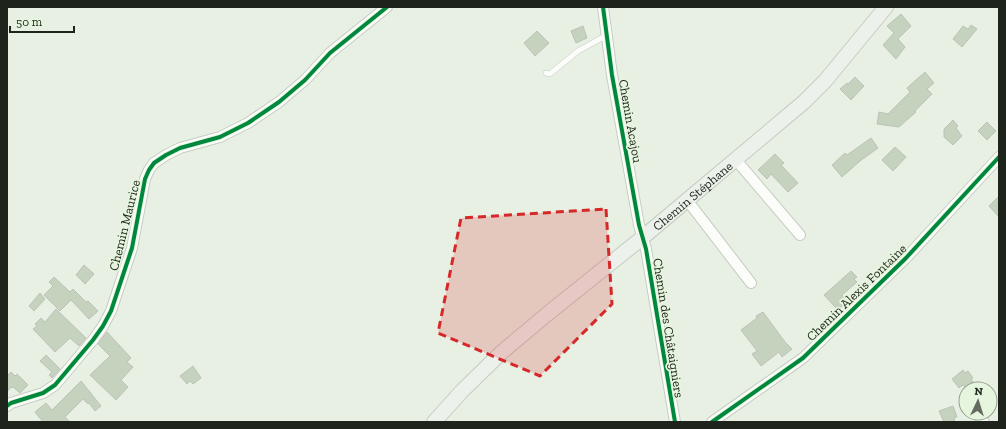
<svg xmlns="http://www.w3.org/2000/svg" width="1006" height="429" viewBox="0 0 1006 429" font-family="'Zilla Slab',serif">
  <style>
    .building { fill: #c5d2be; stroke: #bcc2b9 }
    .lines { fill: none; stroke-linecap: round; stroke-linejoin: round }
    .service-casing { stroke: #c6ccc2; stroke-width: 6 }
    .minor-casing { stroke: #c6ccc2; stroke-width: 12 }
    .secondary-casing { stroke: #c6ccc2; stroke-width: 16 }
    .service { stroke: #fcfdfb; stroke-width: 5 }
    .minor { stroke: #fcfdfb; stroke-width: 10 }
    .secondary { stroke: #edf1eb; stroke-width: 14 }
    .cycleway-casing { stroke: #e6f6de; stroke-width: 6 }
    .cycleway { stroke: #00873e; stroke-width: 4 }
    .marked { fill: #d62828; fill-opacity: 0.2; stroke: #d62828; stroke-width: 3; stroke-dasharray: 8 5; stroke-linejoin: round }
    .labels { text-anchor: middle; stroke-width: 3.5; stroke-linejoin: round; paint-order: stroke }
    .street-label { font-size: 13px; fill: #1e231b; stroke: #e6f6de }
  </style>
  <rect width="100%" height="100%" fill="#e8f0e4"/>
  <path class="building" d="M901 14 911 26 898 39 905 47 896 59 883 45 894 33 887 26Z
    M971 25 977 29 962 47 953 39 963 26 968 29Z
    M583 26 587 38 576 43 571 31Z
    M537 31 549 43 535 56 524 43Z
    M925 72 934 83 927 89 932 94 915 111 916 112 899 127 877 124 879 112 888 114 910 92 907 88Z
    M855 77 864 86 851 100 840 89 847 83 848 84Z
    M953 120 958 126 956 128 962 136 953 145 944 137V129Z
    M987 122 996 131 987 140 978 131Z
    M871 138 878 148 860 161 842 177 832 165 845 153 847 155Z
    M895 147 906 157 893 171 882 160Z
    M775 154 784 163 781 165 798 183 788 192 771 174 767 179 758 170Z
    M999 196V217L989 206Z
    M84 265 94 274 85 284 76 275Z
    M851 271 857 277 854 279 857 282 842 295 847 301 838 310 824 295Z
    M54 277 70 292 73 289 86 302 88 301 98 311 89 319 71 300 60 311 44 295 53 286 49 282Z
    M40 293 45 299 34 311 29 306Z
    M56 309 86 338 79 346 70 338 55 352 33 329 37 326 35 324 41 318 45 322Z
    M763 312 785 342 792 349 782 357 779 352 761 366 752 354 757 351 741 330 757 318 756 316Z
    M107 332 131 358 127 362 133 367 121 380 128 387 116 400 90 375 110 356 98 344Z
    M46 355 60 369 52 378 49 375 52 372 40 361Z
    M193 366 201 378 193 384 190 381 187 384 180 376Z
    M963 370 965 373 968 371 973 378 971 379 978 389H966L963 385 959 388 952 379Z
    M11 372 15 376 17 374 28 385 20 393 13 387 12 388 11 387 7 392V376Z
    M81 381 101 406 95 411 89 403 88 404 83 399 65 417 70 422H43L35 412 46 403 52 410Z
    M953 406 957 417 954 418 955 422H944L939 411Z"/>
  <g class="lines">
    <g class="service-casing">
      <path id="service" d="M546 73 549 74 551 73 578 51 607 35"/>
    </g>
    <g class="minor-casing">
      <path id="minor" d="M603 7 612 75 639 225 646 249 675 422
        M736 160 800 235
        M687 200 751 283
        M7 406 11 403 43 393 55 385 93 340 103 326 111 311 132 248 145 179 149 170 154 163 166 155 180 148 220 137 248 123 279 102 305 80 330 53 387 7
        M976 413 984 422
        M712 422 803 358 906 258 999 157"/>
    </g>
    <g class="secondary-casing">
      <g id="secondary">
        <path id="s1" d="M434 422 462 391 502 352 546 315 642 238 804 102 825 81 886 7"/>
      </g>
    </g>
    <use href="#service" class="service"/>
    <use href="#minor" class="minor"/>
    <use href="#secondary" class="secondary"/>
    <g class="cycleway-casing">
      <path id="cycleway" d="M603 7 612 75 639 225 646 249 675 422
        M7 406 11 403 43 393 55 385 93 340 103 326 111 311 132 248 145 179 149 170 154 163 166 155 180 148 220 137 248 123 279 102 305 80 330 53 387 7
        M712 422 803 358 906 258 999 157"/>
    </g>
    <use href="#cycleway" class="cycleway"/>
  </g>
  <path class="marked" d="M606 209 612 304 540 376 438 333 461 218Z"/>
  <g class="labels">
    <g class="street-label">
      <text transform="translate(631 121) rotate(80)" y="5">Chemin Acajou</text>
      <text dy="5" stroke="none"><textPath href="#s1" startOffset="344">Chemin Stéphane</textPath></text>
      <text transform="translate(124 225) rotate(-76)" y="5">Chemin Maurice</text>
      <text transform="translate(856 292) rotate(-44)" y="5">Chemin Alexis Fontaine</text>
      <text transform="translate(669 328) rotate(81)" y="5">Chemin des Châtaigniers</text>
    </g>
  </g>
  <rect width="1006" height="429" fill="none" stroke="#1e231b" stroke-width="16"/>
  <g transform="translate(978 401) rotate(4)"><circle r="19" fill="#e6f6de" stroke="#96a290"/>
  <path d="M0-3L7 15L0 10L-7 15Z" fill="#656b61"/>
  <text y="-6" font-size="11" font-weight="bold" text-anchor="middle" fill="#1e231b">N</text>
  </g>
  <path d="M10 26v6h64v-6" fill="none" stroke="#1e231b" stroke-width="2"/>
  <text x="16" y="26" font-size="12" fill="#1e231b" stroke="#e6f6de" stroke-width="3" paint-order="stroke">50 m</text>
</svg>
